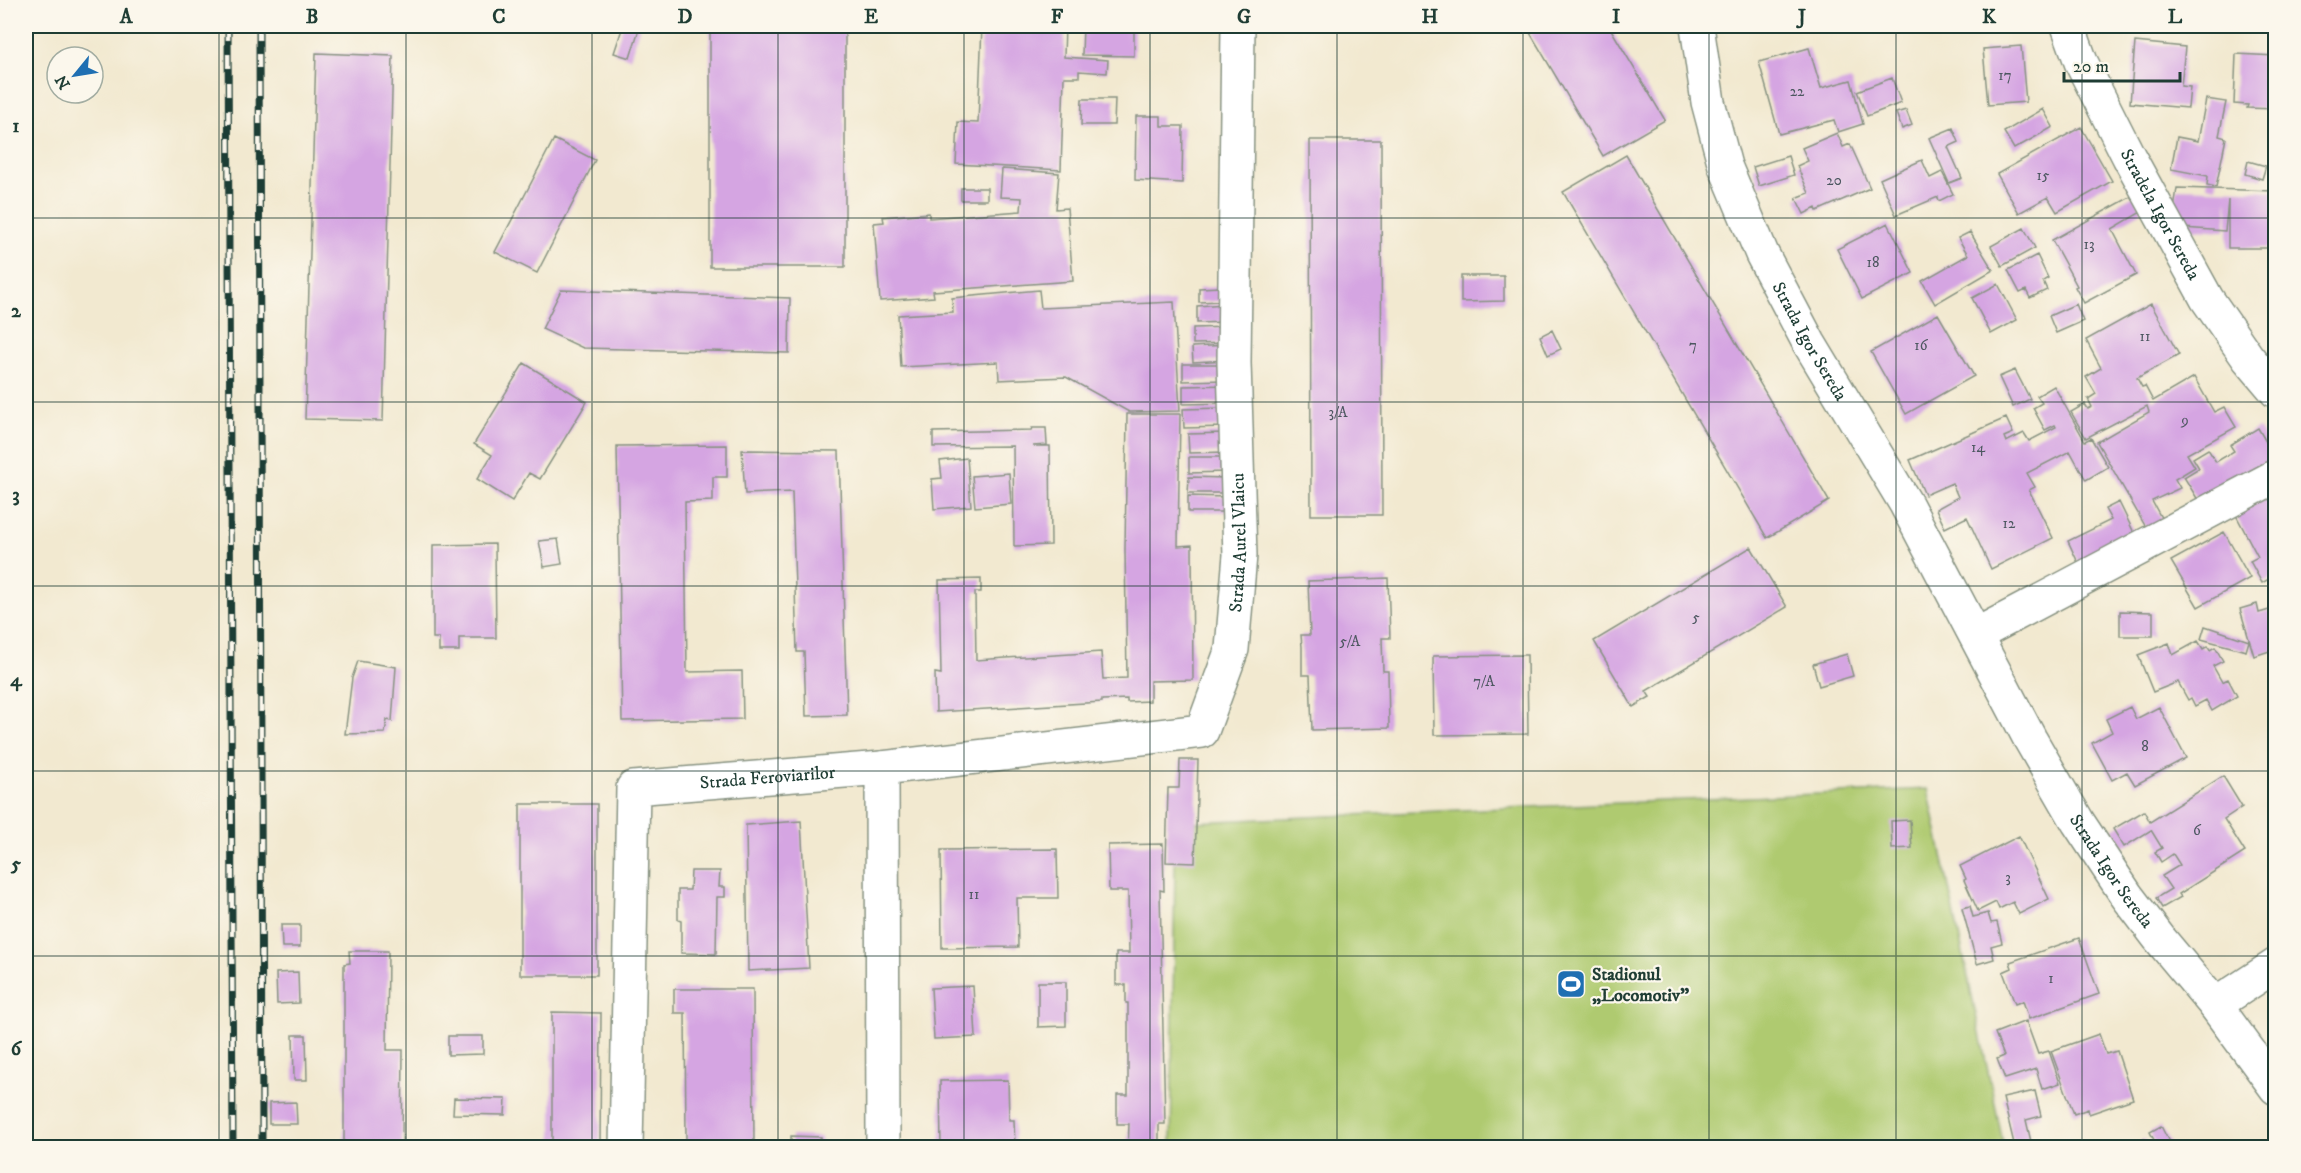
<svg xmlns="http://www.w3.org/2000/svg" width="2301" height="1173" viewBox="0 0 2301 1173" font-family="'IM FELL DW Pica',serif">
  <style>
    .green { fill: #afca70; stroke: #678452; stroke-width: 1.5 }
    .building { fill: #d5a5e2 }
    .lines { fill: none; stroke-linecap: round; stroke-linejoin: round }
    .minor-casing { stroke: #889382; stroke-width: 36 }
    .minor { stroke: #fff; stroke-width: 33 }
    .rail-casing { stroke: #1f3d34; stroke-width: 7 }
    .rail { stroke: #fbf7ec; stroke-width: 4.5; stroke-dasharray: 14; stroke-linecap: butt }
    .grid { fill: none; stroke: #1f3d34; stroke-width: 1.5; stroke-opacity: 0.55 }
    .labels { text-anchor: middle; stroke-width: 4.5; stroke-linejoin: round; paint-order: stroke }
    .number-label { font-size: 15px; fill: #4c5760 }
    .street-label { font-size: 18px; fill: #1f3d34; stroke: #fbf7ec }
    .poi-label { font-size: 18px; font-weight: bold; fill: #1f3d34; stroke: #fbf7ec; text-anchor: start }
    .neatline { fill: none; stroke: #1f3d34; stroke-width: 2 }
    .grid-label { font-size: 20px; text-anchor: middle; font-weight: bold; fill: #1f3d34 }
  </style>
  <rect width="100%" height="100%" fill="#fbf7ec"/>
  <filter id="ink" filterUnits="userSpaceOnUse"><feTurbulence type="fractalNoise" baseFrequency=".0167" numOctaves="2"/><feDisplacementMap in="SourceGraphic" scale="12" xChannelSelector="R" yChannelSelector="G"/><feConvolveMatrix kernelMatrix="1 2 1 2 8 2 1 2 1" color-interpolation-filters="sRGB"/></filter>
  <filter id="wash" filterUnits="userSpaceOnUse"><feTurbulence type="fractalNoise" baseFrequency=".008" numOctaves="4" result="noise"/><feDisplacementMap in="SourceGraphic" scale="24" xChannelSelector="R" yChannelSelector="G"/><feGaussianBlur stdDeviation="1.35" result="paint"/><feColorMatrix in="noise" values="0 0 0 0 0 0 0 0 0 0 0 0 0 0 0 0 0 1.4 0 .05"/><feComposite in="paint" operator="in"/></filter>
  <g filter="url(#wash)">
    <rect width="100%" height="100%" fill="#f2e9d0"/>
    <path class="green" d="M1928 789 2004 1147 1171 1148 1175 864 1173 823Z"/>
    <g id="blocks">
      <path class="building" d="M623 26H640L630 58 614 53Z
        M710 26H845V267H710Z
        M982 26H1065L1064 57 1108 60 1107 73 1079 71V77H1064L1061 170 956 164 958 122 978 123Z
        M1083 26H1134V56L1082 55Z
        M1526 26H1609L1665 120 1603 156Z
        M2135 42 2185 47 2181 86 2190 87 2188 108 2130 103Z
        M2021 46 2026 102 1988 105 1983 49Z
        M1809 48 1821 88 1851 80 1863 124 1838 132 1834 120 1779 134 1759 62Z
        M316 53 393 56 383 421 305 419Z
        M2236 54 2276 56V109L2247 108 2248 105 2234 104Z
        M1892 78 1901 103 1867 116 1857 91Z
        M1082 99H1115L1114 125H1081Z
        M2206 99 2226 102 2219 136 2226 138 2216 187 2207 185 2208 176 2171 169 2177 137 2198 141Z
        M2043 109 2053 127 2014 149 2004 132Z
        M1906 110 1912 125 1902 129 1896 113Z
        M1136 116H1161V126H1183L1182 183 1135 180Z
        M2081 127 2112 181 2057 212 2048 197 2019 213 1997 174Z
        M1953 128 1959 142 1948 147 1962 178 1949 183 1929 138Z
        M1837 133 1843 147 1850 144 1870 188 1817 211 1816 208 1804 214 1796 198 1809 193 1797 166 1808 161 1802 148Z
        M554 139 595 160 537 273 495 252Z
        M1310 140H1381L1382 515H1311Z
        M1626 155 1829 501 1767 538 1563 192Z
        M1788 156 1794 175 1759 186 1753 167Z
        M1922 160 1930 178 1942 172 1953 194 1939 201 1938 197 1896 215 1880 179Z
        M2248 161 2266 166 2262 179 2245 174Z
        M1002 169 1059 173 1056 209 1067 208 1073 281 933 291 934 297 880 301 874 223 884 222 883 217 929 213V218L1021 211 1022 198 1000 197Z
        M961 188H987V200H961Z
        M2177 188 2276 191V248H2228V200L2225 231 2183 228 2174 210Z
        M2134 195 2143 211 2112 229 2136 275 2084 303 2075 287 2077 286 2052 240Z
        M1888 223 1913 273 1862 299 1837 249Z
        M2024 228 2035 248 2002 266 1991 246Z
        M1970 232 1993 270 1935 304 1922 281 1968 255 1958 238Z
        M2037 255 2048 278 2043 281 2047 290 2030 298 2026 290 2020 293 2008 270Z
        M1461 276H1504V301L1461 302Z
        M1998 284 2017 320 1991 334 1972 298Z
        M1221 287 1222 301 1199 302V288Z
        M561 290 790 298 789 353 583 348 542 329Z
        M1039 290 1041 308 1174 302 1180 411 1129 412 1066 377 999 380 998 362 901 367 898 315 953 312 952 298Z
        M1224 304 1225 322 1197 323V306Z
        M2076 304 2083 321 2056 333 2049 316Z
        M2151 304 2179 355 2137 378 2142 387 2145 386 2153 401 2194 377 2214 412 2224 407 2236 427 2187 454 2195 467 2175 479 2180 488 2152 501 2166 527 2151 536 2097 442 2149 412 2147 406 2086 438 2071 412 2085 404 2088 409 2092 407 2088 399 2096 394 2086 377 2101 368 2086 340Z
        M1938 314 1974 376 1906 414 1871 352Z
        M1230 327V343L1193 344V328Z
        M1552 330 1561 349 1548 355 1540 336Z
        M1227 345 1228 360 1193 362 1192 347Z
        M524 363 587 402 540 479 529 473 512 501 477 479 492 455 474 444Z
        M1183 364H1227V380L1183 381Z
        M2015 370 2030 399 2013 407 1999 377Z
        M1231 385V403L1183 404V386Z
        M2054 386 2085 441 2091 438 2108 467 2086 480 2070 451 2027 473 2035 487 2029 490 2053 538 1991 569 1967 517 1945 528 1936 509 1958 497 1952 483 1925 495 1910 460 2006 418 2013 433 2004 437 2006 442 2024 433 2029 441 2056 427 2055 425 2045 430 2033 408 2042 403 2037 396Z
        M1224 408 1225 427 1184 428 1183 409Z
        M1127 414H1180L1178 546 1192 545 1193 680 1150 681V701L1127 702V699L1102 700V702L936 712 935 673 941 674 939 580 981 579V592H975L976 660 1101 652 1103 679 1127 678 1125 550Z
        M1032 428H1046L1047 445 1033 446H1050L1051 545 1014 546 1013 446 933 447V432L1031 430Z
        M2258 428 2276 459V463L2198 500 2184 477 2199 468 2193 458 2208 449 2216 462 2234 451 2230 445Z
        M1226 433V452L1189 453 1188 434Z
        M727 445V477H713V501L685 502 687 672 742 671 743 719 622 721 617 446Z
        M742 450 839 451 847 715 806 716 804 652H797L792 492 745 494Z
        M1189 457H1225V472L1189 473Z
        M967 458 971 506 934 509 932 479 942 478 940 461Z
        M1009 473 1011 504 975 507 972 476Z
        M1189 477 1226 478V493H1188Z
        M2273 494 2276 499V575L2262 583 2250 561 2258 557 2236 515Z
        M1188 496 1227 497V512H1188Z
        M2119 502 2138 541 2081 569 2068 541 2111 520 2105 509Z
        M2224 532 2250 578 2198 607 2171 561Z
        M558 539 562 564 544 567 539 541Z
        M495 544 496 638H459V651H439V638H433V545Z
        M1751 547 1787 607 1646 691 1650 697 1633 707 1594 641Z
        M1388 578 1390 638H1382L1383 671H1388L1389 728 1312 730 1310 675H1302V647L1301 635H1310L1308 581Z
        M2257 604 2259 613 2276 608V649L2254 656 2240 609Z
        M2120 611 2153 612V636H2120Z
        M2205 626 2249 641 2246 651 2201 639Z
        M2198 641 2203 649 2208 646 2210 650 2215 647 2223 661 2213 666 2222 682 2228 679 2237 696 2212 711 2206 700 2195 706 2191 698 2188 700 2178 682 2153 692 2138 655 2169 643 2173 655Z
        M1847 654 1853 676 1819 686 1813 664Z
        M1527 655 1528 734 1434 735 1433 656Z
        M358 661 396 667 392 721 387 720 385 733 345 734 352 678Z
        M2130 707 2136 719 2159 707 2186 758 2135 785 2127 772 2112 780 2092 743 2112 732 2106 719Z
        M1180 760H1198L1195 863 1166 862 1168 788H1179Z
        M2223 776 2242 807 2224 819 2245 852 2179 894 2181 897 2162 908 2156 898 2171 889 2162 876 2180 865 2173 854 2161 862 2155 852 2162 848 2151 830 2124 847 2113 829 2144 811 2150 822Z
        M520 804H597V975H520Z
        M1910 820 1912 848 1892 849 1891 821Z
        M801 821 809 968 748 971 746 825Z
        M2019 836 2049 899 2019 914 2013 902 1999 909 1996 902 1978 911 1964 880 1966 879 1960 866Z
        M1163 844 1164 891 1160 890 1165 1124H1159V1148H1128L1129 1124H1117V1095H1128V1003H1126V985H1116V953H1129L1128 891H1109L1108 845Z
        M1057 849 1058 898H1017L1018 947 942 948 941 850Z
        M691 871H720L719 887H725V897H717L716 954 681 953V921L678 920V890H690Z
        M1970 906 1973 917 1988 913 1991 923 1997 922 2002 943 1991 946 1994 959 1977 964 1962 908Z
        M281 925H300V947H282Z
        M2079 938 2099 994 2029 1019 2023 1001 2015 1004 2003 972 2012 968 2010 962Z
        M349 951H388L387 1050H403L402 1148H344V964L350 963Z
        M298 972 299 1003 277 1004 276 973Z
        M1038 982H1066V1026L1038 1027Z
        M973 986 976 1037 934 1039 931 988Z
        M674 989H753L754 1148H677V1141H686L685 1013H674Z
        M552 1012 601 1013 600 1148H552Z
        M2026 1021 2038 1054 2049 1051 2060 1083 2042 1089 2036 1069 2005 1079 1997 1059 2004 1056 1995 1033Z
        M2099 1034 2106 1054 2117 1051 2133 1099 2089 1114 2088 1109 2074 1114 2051 1051Z
        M293 1035H306L307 1080H294Z
        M448 1036H483V1054L448 1055Z
        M1008 1080 1009 1120H1014L1015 1147 941 1148 940 1081Z
        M2035 1091 2041 1116 2026 1120 2032 1146 2015 1148 2003 1098Z
        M454 1098 506 1099 505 1115 453 1114Z
        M296 1102 297 1124H269V1103Z
        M2161 1126 2172 1148H2158L2150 1132Z
        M791 1136 821 1137V1148H791Z
        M2144 1139 2151 1148H2133Z"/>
    </g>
  </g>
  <g filter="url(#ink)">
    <use href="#blocks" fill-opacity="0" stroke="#889382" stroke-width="1.5"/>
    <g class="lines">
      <g class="minor-casing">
        <g id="minor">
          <path id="s1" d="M1697 26 1708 102 1725 166 1762 254 1809 343 1906 504 2030 739 2078 822 2127 896 2159 938 2215 1005 2276 1088"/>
          <path id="s2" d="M2068 26 2081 62 2129 157 2207 299 2248 358 2276 391"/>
          <path d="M1976 635 2276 476"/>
          <path id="s3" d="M882 768 1202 731 1232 649 1240 555 1234 363 1238 26"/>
          <path d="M2215 1005 2276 965"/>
          <path id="s4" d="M626 1148 633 788 882 768 883 1148"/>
        </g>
      </g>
      <use href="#minor" class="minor"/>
      <g class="rail-casing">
        <path id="rail" d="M228 26 233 1148
          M259 26 262 1148"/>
      </g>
      <use href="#rail" class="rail"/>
    </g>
  </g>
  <path class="grid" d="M219 26V1148M406 26V1148M592 26V1148M778 26V1148M964 26V1148M1150 26V1148M1337 26V1148M1523 26V1148M1709 26V1148M1896 26V1148M2082 26V1148M26 218H2276M26 402H2276M26 586H2276M26 771H2276M26 956H2276"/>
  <defs>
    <g id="stadium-square" transform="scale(1.5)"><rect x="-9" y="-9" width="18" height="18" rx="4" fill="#1f6fb2" stroke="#fbf7ec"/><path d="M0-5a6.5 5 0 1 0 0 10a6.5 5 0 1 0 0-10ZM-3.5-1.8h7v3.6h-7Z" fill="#fff"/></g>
  </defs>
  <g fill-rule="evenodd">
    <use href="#stadium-square" x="1571" y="984"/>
  </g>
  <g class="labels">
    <g class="number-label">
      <text x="2005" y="80">17</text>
      <text x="1797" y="96">22</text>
      <text x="2043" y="180">15</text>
      <text x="1834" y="185">20</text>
      <text x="2089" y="249">13</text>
      <text x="1873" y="267">18</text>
      <text x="2145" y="341">11</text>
      <text x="1693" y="350">7</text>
      <text x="1921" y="350">16</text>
      <text x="1338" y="417">3/A</text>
      <text x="2185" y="425">9</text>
      <text x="1978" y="452">14</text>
      <text x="2009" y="528">12</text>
      <text x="1696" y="622">5</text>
      <text x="1350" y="646">5/A</text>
      <text x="1484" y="686">7/A</text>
      <text x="2145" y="751">8</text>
      <text x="2197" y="835">6</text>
      <text x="2008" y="882">3</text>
      <text x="974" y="899">11</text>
      <text x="2051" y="983">1</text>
    </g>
    <g class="street-label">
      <text dy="6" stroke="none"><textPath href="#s2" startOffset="210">Stradela Igor Sereda</textPath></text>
      <text dy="6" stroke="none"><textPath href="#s1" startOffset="338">Strada Igor Sereda</textPath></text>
      <text dy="6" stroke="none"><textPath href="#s3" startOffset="516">Strada Aurel Vlaicu</textPath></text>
      <text dy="6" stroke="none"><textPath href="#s4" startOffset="495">Strada Feroviarilor</textPath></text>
      <text dy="6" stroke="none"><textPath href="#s1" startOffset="948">Strada Igor Sereda</textPath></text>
    </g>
    <g class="poi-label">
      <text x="1592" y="980">Stadionul<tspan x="1592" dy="21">„Locomotiv”</tspan></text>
    </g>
  </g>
  <rect width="2301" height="1173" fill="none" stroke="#fbf7ec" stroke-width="66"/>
  <g transform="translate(75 75) rotate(240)"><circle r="28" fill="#fbf7ec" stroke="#a3ada2" stroke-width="1.5"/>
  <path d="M0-4.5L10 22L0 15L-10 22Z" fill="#1f6fb2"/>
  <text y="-9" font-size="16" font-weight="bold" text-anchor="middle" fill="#1f3d34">N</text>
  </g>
  <path d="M2064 72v9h116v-9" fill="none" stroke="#1f3d34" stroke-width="3"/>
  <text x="2073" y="72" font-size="18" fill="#1f3d34" stroke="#fbf7ec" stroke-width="4.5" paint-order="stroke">20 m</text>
  <rect x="33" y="33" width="2235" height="1107" class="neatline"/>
  <g class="grid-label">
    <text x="126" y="23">A</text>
    <text x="312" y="23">B</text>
    <text x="499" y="23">C</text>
    <text x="685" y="23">D</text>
    <text x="871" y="23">E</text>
    <text x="1057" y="23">F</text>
    <text x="1244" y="23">G</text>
    <text x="1430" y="23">H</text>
    <text x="1616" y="23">I</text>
    <text x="1802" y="23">J</text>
    <text x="1989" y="23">K</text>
    <text x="2175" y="23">L</text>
    <text x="16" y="132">1</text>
    <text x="16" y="317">2</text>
    <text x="16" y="501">3</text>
    <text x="16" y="686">4</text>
    <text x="16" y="870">5</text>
    <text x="16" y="1055">6</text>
  </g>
</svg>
